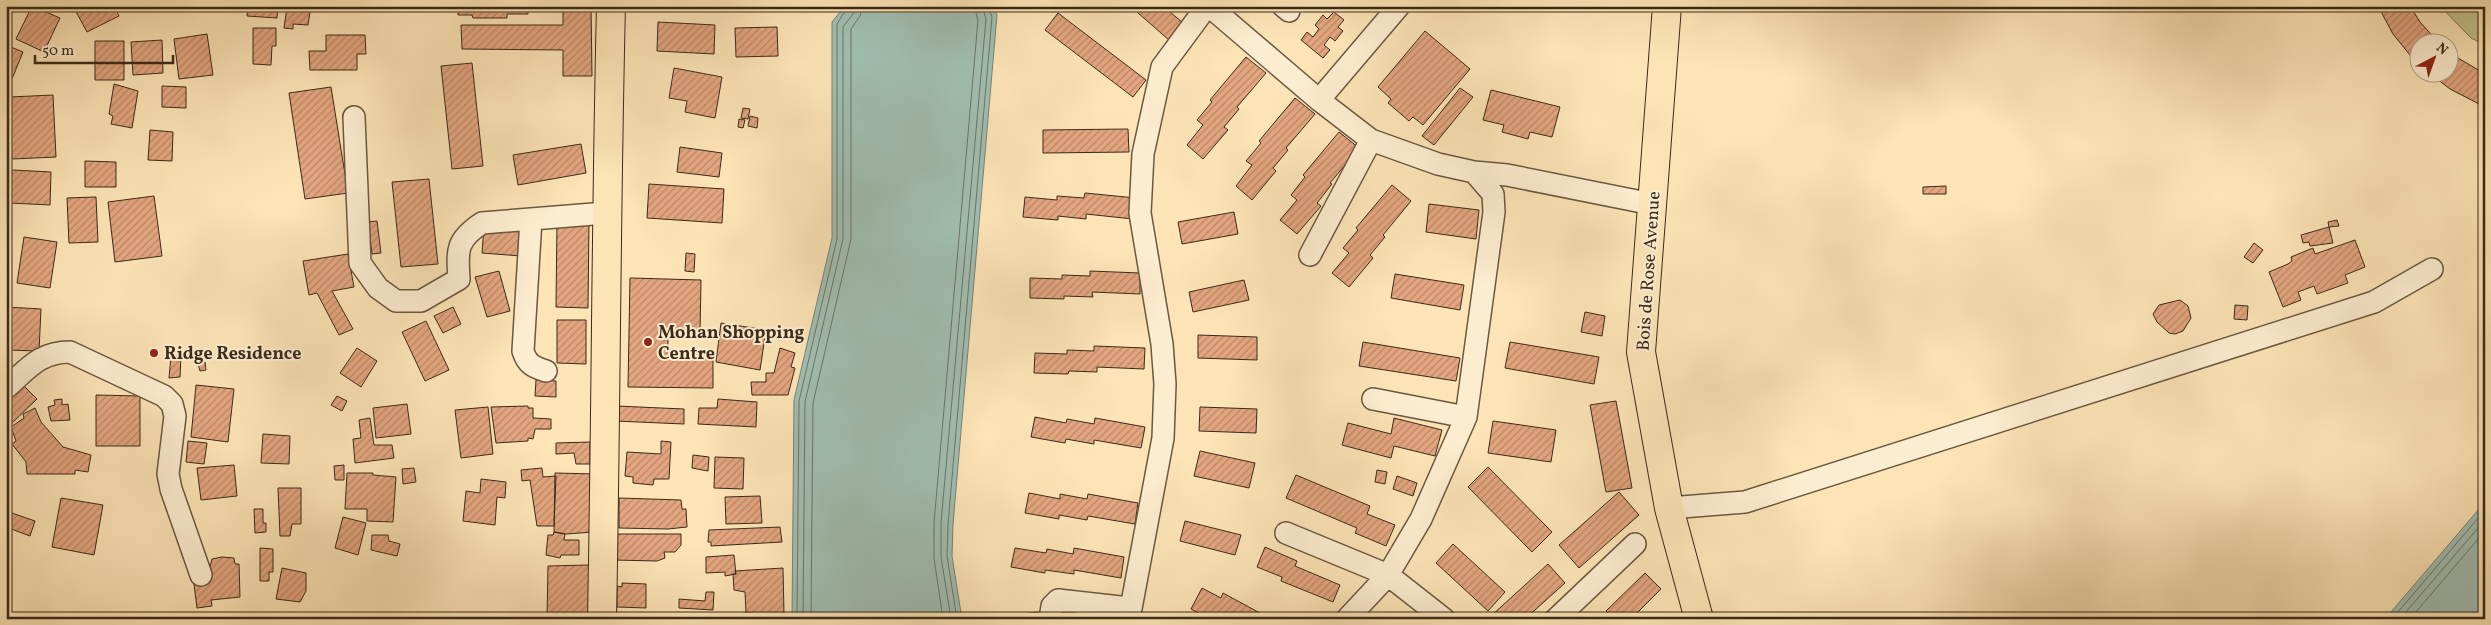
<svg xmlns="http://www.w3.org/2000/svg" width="2491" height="625" viewBox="0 0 2491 625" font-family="Vollkorn,serif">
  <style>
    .garden { fill: #c2c38c; stroke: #7e7652 }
    .water { fill: #a0beb2; stroke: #778375 }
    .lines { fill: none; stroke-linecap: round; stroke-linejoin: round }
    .shore { stroke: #6d7466; stroke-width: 1 }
    .building { fill: url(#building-hatch); stroke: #3a2a19 }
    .minor-casing { stroke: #6a5840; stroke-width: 24 }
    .major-casing { stroke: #3a2a19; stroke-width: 30 }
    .minor { stroke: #fdedd0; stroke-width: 21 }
    .major { stroke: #fce4b6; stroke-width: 28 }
    .poi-dot { fill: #8f2418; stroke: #fdedd0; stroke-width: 2 }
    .labels { text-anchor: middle; stroke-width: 4; stroke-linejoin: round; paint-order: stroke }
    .street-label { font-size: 18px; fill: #3a2a19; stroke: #fdedd0 }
    .poi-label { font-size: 18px; font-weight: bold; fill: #3a2a19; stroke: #fdedd0; text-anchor: start }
  </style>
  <defs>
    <pattern id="building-hatch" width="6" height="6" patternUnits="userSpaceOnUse" patternTransform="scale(1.25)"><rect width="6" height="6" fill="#e4a680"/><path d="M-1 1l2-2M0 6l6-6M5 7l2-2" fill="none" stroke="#ba8768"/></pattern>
  </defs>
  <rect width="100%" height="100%" fill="#fce4b6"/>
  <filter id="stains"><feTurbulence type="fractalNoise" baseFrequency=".004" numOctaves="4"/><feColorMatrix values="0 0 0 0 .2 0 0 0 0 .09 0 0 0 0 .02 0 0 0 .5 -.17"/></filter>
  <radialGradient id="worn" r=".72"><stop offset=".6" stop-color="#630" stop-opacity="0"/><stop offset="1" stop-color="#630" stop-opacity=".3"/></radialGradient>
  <path class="garden" d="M2440 6H2485V45L2471 38Z"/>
  <path class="water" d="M845 6H992L997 15 953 524 952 556 962 619H792L794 400 832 238V22Z
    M2485 502V619H2385Z"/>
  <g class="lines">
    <path class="shore" d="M797 619 799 401 837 239V24L848 6
      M803 619 805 402 843 239V27L853 14 855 6
      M811 619 813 403 851 239V29L860 16 862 6
      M943 619 934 558V523L978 20 974 6
      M951 619 941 557V523L986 19 982 6
      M957 619 947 556 948 524 992 17 988 6
      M2392 619 2485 510
      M2400 619 2485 520
      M2410 619 2485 531"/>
  </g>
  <path class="building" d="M6 6H15L6 16Z
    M32 6 60 18 44 52 16 39Z
    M73 6H114L119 16 87 32Z
    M248 6H278L277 18 247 16Z
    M300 6H311L308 25 293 24V29L284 28 287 7Z
    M458 6H528V14H507V18H473L472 15H458Z
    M563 6H591L592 76H563V50L462 49 461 25H563Z
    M749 6H786V10L749 8Z
    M1130 6H1163L1183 23 1169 40Z
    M2378 6H2410L2420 22 2438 42H2418V65L2393 34Z
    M1334 12 1344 20 1338 27 1343 31 1335 41 1330 37 1324 45 1330 50 1323 58 1301 40 1307 32 1313 37 1319 29 1315 25 1323 15 1327 19Z
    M1058 13 1146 80 1133 97 1045 30Z
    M658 22 715 25 714 54 657 51Z
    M777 27 778 56 736 57 735 28Z
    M253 28H276V46H272L271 65 253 64Z
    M1425 31 1470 69 1423 125 1413 117 1409 121 1388 103 1391 99 1378 87Z
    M207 34 213 75 179 79 174 39Z
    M326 35H365L366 54H357V70H310L309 51H326Z
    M162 40 163 73 133 75 131 42Z
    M95 41H124V80H95Z
    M6 45 23 52 12 79 6 77Z
    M2448 52 2485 74V107L2450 89 2428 72H2448Z
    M1246 57 1266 73 1237 107 1239 109 1224 127 1228 130 1203 159 1187 145 1203 125 1197 120 1212 102 1210 100Z
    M472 63 483 166 452 169 441 66Z
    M674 68 722 77 715 118 685 112 687 101 669 98Z
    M114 84 138 91 132 128 111 124 113 116 109 114Z
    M162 86 186 87V108L162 107Z
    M331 87 348 193 305 199 289 93Z
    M1460 88 1473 97 1434 145 1422 136Z
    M1491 90 1560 107 1552 137 1530 132 1528 139 1502 132 1504 125 1483 120Z
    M53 95 56 157 12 159 10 97Z
    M1295 98 1315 114 1286 148 1288 150 1273 168 1276 171 1252 200 1236 186 1252 165 1246 161 1261 143 1259 141Z
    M743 108 750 109 748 119 741 118Z
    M750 116 758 118 757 128 748 126Z
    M739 119 745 120 743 128 738 127Z
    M1128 129 1129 152 1043 153V130Z
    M150 130 173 132 172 161 148 160Z
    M1339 132 1359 148 1330 183 1332 184 1317 203 1321 206 1297 234 1280 220 1297 200 1291 195 1305 177 1303 175Z
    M581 144 586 173 518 185 513 155Z
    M680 147 722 153 719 177 677 172Z
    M85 161 116 162V187H85Z
    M12 170 51 172 50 205 10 203Z
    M429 179 438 264 401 267 392 182Z
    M649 184 724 189 722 223 647 218Z
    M1392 185 1411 201 1383 235 1385 237 1370 255 1373 258 1349 287 1332 273 1349 253 1343 248 1358 230 1356 228Z
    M1946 186V194H1923V187Z
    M1085 193 1136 198 1133 219 1086 214V219L1058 216V220L1023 217 1025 197 1057 200V196L1084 198Z
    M154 196 162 256 115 262 108 202Z
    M96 197 98 242 69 243 67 198Z
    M1429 204 1479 210 1476 239 1426 232Z
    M1234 212 1238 234 1182 244 1178 222Z
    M2337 220 2339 226 2329 227 2328 222Z
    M377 221 381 253 372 254 368 222Z
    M557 221 589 222 588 308 556 307Z
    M484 226 523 229 521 256 482 253Z
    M2329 227 2333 243 2310 246 2309 242 2303 243 2301 235Z
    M24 237 57 242 50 288 17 283Z
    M2355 240 2365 267 2345 275 2348 283 2317 294 2314 286 2298 292 2301 300 2283 307 2269 272 2288 264 2292 261 2291 257 2313 248 2315 254Z
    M2254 243 2263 250 2253 263 2244 257Z
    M686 253 695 254 694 272 685 271Z
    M348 254 354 287 332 291 353 329 339 335 317 293 309 295 303 261Z
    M499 271 510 311 487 317 475 277Z
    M1090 271 1140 273V294L1092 292 1093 297 1064 296V299L1030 298V278L1062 279V275L1090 276Z
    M1395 274 1464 285 1460 310 1391 298Z
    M630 278 701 280 700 333 668 332V350L713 351V388L628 387Z
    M1244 280 1249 300 1193 312 1189 292Z
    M2180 300 2188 306 2191 318 2183 331 2175 334 2169 333 2157 322 2153 314 2159 305Z
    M2235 305 2248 306 2247 320 2234 319Z
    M6 307 41 309 39 351 6 350Z
    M453 307 461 324 443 333 434 316Z
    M1585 312 1605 316 1602 336 1581 332Z
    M557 320H586V364L557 363Z
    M426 321 449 370 425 381 402 332Z
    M721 323 766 330 760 370 716 362Z
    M1198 335 1257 337V360L1198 358Z
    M1363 342 1460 358 1456 381 1359 366Z
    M1510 342 1599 357 1594 384 1505 368Z
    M1094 346 1145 348 1144 369 1097 367V372L1069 371 1068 374 1034 373 1035 353 1067 354V350L1094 351Z
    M357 348 377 361 361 387 340 373Z
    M780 348 795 353 791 367 795 368 788 395H752L751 382H766V373H774Z
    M171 356H181L180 377 169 378Z
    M205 362 206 370 200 371 198 364Z
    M536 380 556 381V397L535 396Z
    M20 382 37 399 10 425 6 420V396Z
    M196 385 234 389 228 442 191 437Z
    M96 395 140 396V446H96Z
    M337 396 347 401 342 411 331 405Z
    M62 399V405L68 404 70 420 51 421 48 407 55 405 54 400Z
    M718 399 757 402 756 427 698 424 699 408H717Z
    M1616 401 1632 488 1606 492 1590 405Z
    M407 404 411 434 376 438 373 408Z
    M528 406V408H533V418L551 419V429H535L533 439 528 438V441L496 443 491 407Z
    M616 406 684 409V424L615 421Z
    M488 407 493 454 461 458 455 410Z
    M1200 407 1257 409 1256 433 1199 431Z
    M35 408 41 422 63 447 91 455 88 472 75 470V474H27L26 462 12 444 16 441 11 427 24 418 23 414Z
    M1035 417 1066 423 1067 419 1094 424 1095 418 1145 427 1141 448 1094 440V444L1066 439 1065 443 1031 437Z
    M370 418 374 445H392L394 458 355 463 353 439 361 438 359 420Z
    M1394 418 1442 430 1435 456 1394 446 1391 458 1342 445 1348 423 1391 434Z
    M1493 421 1556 430 1551 462 1488 453Z
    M263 434 290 436 289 464 261 463Z
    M188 441 207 443 204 464 186 462Z
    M661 441 671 442 669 479H654L653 485 633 483V477L625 476 627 452 661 454Z
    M590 442V464H576L574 453 556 454V443Z
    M1200 451 1255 463 1249 488 1194 476Z
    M693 455 709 457 708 471 692 468Z
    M715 457 744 458 743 489 714 488Z
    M234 465 237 496 201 500 197 468Z
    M344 465V480H335L334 466Z
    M1488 467 1552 532 1532 552 1468 487Z
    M414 468 416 482 403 484 402 469Z
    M542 468 543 477 556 476 554 526H537L530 480 522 481 521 470Z
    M1377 470 1387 472 1385 484 1375 482Z
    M10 472 11 481H6V473Z
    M347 473H373V475L396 477 393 522 367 521V509H345Z
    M555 473 596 474 594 532 566 534 554 532Z
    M1296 475 1370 506 1367 514 1395 525 1386 546 1355 533 1357 528 1286 498Z
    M1397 476 1417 483 1413 496 1393 489Z
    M481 479 506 482 505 498 497 497 495 525 463 521 466 491 480 493Z
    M278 488H301V524H292L290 536H280Z
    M1619 492 1639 515 1579 568 1559 545Z
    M1029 493 1060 499V494L1087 499 1088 494 1138 503 1135 524 1088 516 1087 520 1059 515V519L1025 513Z
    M760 496 762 523 726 524 725 497Z
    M61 498 103 505 94 555 52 547Z
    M619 498 681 500 682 509H686L687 527 668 529 619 528Z
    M254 509H263V523H266V532L255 533Z
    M6 511 35 521 30 536 6 527Z
    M343 517 366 523 358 555 335 548Z
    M1185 521 1241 535 1235 555 1180 541Z
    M780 527 782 542 711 546V542H708L709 530Z
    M554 532 565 534 564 540H579V555H561L560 558 546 555 548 535H553Z
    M613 534H681V545L675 552H664L665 558 657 561 613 560Z
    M372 535H388L389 541 400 544 397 556 371 550Z
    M1453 544 1505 592 1488 611 1436 563Z
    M1265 547 1297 561 1295 566 1340 585 1333 602 1281 581 1282 577 1257 567Z
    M260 548 273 549V572H269V581H260Z
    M1015 548 1046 553 1047 549 1073 554 1074 548 1124 557 1121 578 1074 570V574L1045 570V573L1011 567Z
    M734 555 736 574 725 576V572L706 573V557Z
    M222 557 234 558 235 564H239L240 597 211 600 212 606 197 608 194 584 206 582 212 559Z
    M1548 564 1565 583 1525 619H1493L1491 616Z
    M589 565 588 619H547L548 566Z
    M282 568 306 573V591L300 602 276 599Z
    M783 568 784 615 746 613 745 592 734 590 733 574H736L735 571Z
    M1645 573 1661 589 1631 619H1614L1606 611Z
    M622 583 646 584V608L617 607V586L622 587Z
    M1202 588 1221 598 1223 593 1271 619H1225L1221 617 1210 619 1191 609Z
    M706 592H714L713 610 679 608V599L705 601Z
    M1038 612 1039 619H1015L1014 615Z
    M743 613 781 616V619H743Z
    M1596 613 1601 619H1590Z"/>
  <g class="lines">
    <g class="minor-casing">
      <path id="minor" d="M1209 6 1319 100 1371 140 1438 164 1474 172 1493 194 1494 212 1466 417 1421 519 1388 575 1347 619
        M1283 6 1289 11
        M1319 100 1399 6
        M354 117 360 263 378 288 396 301H421L459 279C457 250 456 240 482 223L606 213
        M1474 172 1507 175 1647 203
        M531 219 523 351C527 364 533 367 546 371
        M1310 255 1371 140
        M6 388C28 369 39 352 70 352L164 396 172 404 175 416 168 474 171 489 201 575
        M1373 399 1466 417
        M1669 508 1745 502 2374 302 2432 269
        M1286 533 1388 575 1444 619
        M1050 619 1052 606 1058 600 1129 608
        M1129 619 1163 438 1165 384 1162 344 1140 213 1143 154 1162 67 1207 6
        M1556 619 1635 544"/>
    </g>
    <g class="major-casing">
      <path id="major" d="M1667 6 1641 352 1669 508 1699 619
        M602 619C606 415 606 210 611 6"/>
    </g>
    <use href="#minor" class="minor"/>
    <use href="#major" class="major"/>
  </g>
  <g class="poi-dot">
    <circle cx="648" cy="342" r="5"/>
    <circle cx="154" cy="353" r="5"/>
  </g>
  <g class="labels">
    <g class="street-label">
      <text transform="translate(1648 271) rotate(-86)" y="6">Bois de Rose Avenue</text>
    </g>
    <g class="poi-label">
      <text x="658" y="338">Mohan Shopping<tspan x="658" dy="21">Centre</tspan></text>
      <text x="164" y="359">Ridge Residence</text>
    </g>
  </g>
  <rect width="2491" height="625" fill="none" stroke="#fce4b6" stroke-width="25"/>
  <rect x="8" y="8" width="2476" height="610" fill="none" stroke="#3a2a19" stroke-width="2.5"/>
  <rect x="12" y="12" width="2466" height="600" fill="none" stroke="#3a2a19"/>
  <g transform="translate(2434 58) rotate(41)"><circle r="24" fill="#fdedd0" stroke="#af9f87"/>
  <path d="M0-4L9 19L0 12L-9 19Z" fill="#8f2418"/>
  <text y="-8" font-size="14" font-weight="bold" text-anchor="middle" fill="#3a2a19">N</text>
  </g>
  <path d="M35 55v8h138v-8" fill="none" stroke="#3a2a19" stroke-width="2.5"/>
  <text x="42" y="55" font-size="15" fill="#3a2a19" stroke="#fdedd0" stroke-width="4" paint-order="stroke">50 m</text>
  <rect width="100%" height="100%" filter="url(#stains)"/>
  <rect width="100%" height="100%" fill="url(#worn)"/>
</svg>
